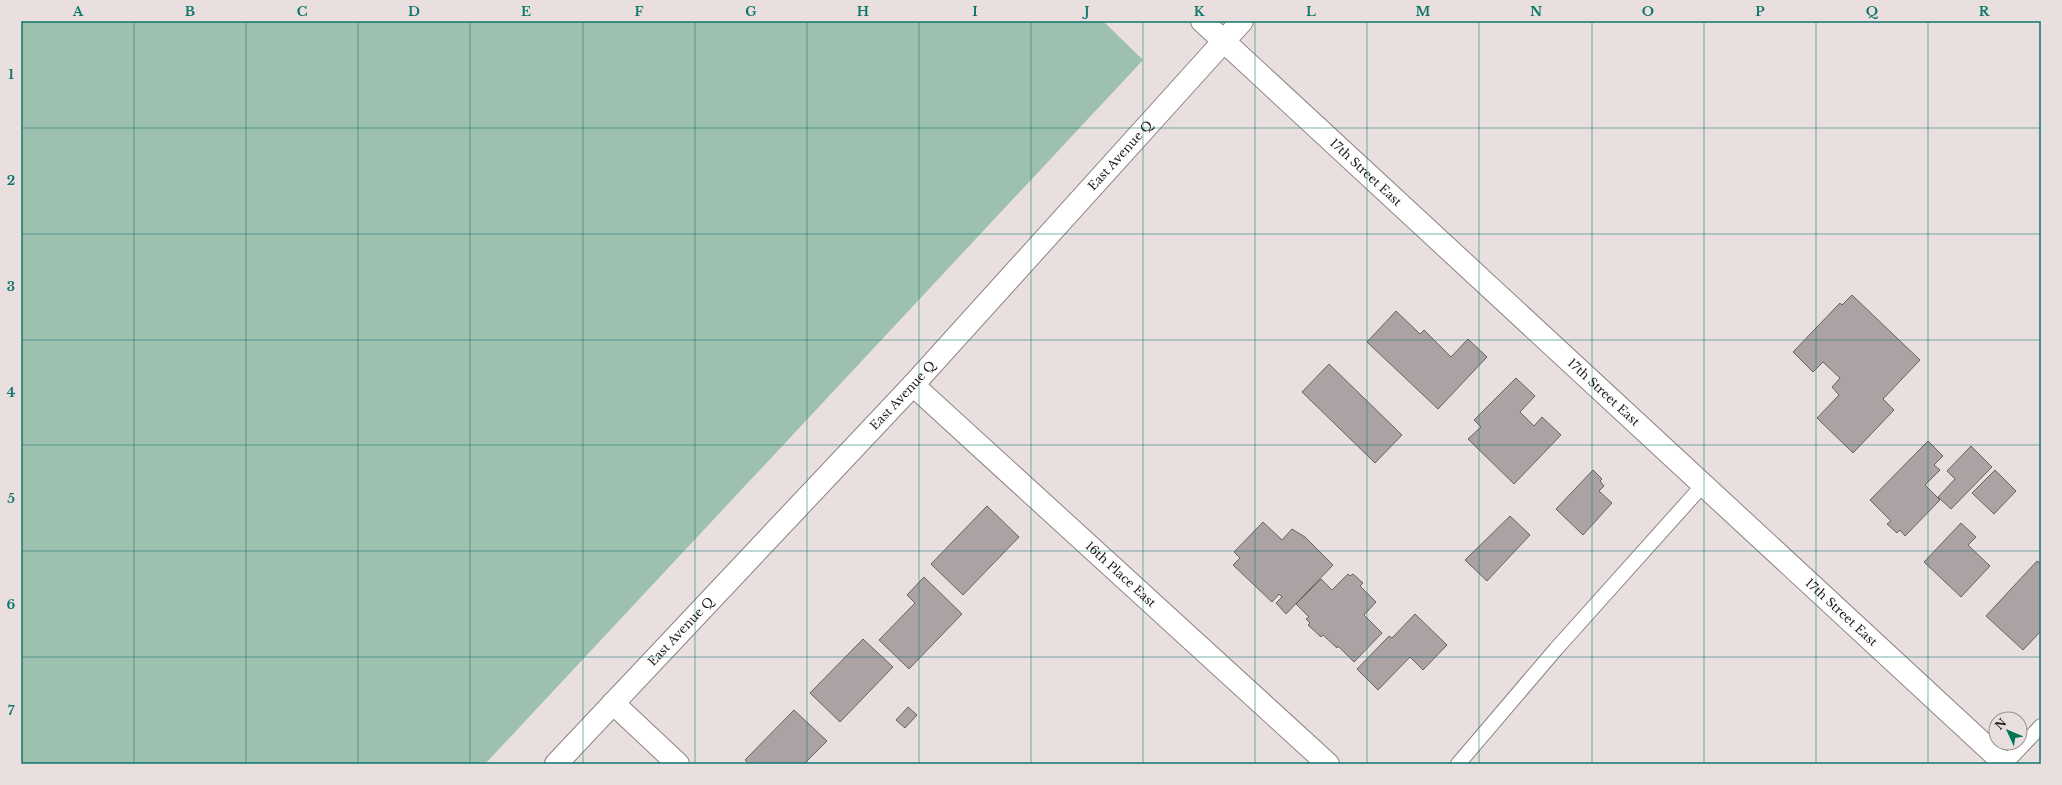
<svg xmlns="http://www.w3.org/2000/svg" width="2062" height="785" viewBox="0 0 2062 785" font-family="'Libre Baskerville',serif">
  <style>
    .green { fill: #9ec0af }
    .building { fill: #ada2a3; stroke: #6a6161 }
    .lines { fill: none; stroke-linecap: round; stroke-linejoin: round }
    .service-casing { stroke: #8d8383; stroke-width: 16 }
    .minor-casing { stroke: #8d8383; stroke-width: 24 }
    .secondary-casing { stroke: #8d8383; stroke-width: 24 }
    .service { stroke: #fff; stroke-width: 14 }
    .minor { stroke: #fff; stroke-width: 22 }
    .secondary { stroke: #fff; stroke-width: 22 }
    .grid { fill: none; stroke: #0f766e; stroke-width: 1; stroke-opacity: 0.55 }
    .labels { text-anchor: middle; stroke-width: 3; stroke-linejoin: round; paint-order: stroke }
    .street-label { font-size: 12px; fill: #211d1d; stroke: #eadfdf }
    .neatline { fill: none; stroke: #0f766e; stroke-width: 1.5 }
    .grid-label { font-size: 13px; text-anchor: middle; font-weight: bold; fill: #0f766e }
  </style>
  <rect width="100%" height="100%" fill="#eadfdf"/>
  <path class="green" d="M21 21H1103L1143 60 485 764H21Z"/>
  <path class="building" d="M1852 295 1920 360 1883 399 1894 410 1853 453 1817 418 1839 395 1832 387 1840 378 1823 362 1813 372 1793 352 1840 303 1842 305Z
    M1396 311 1420 334 1424 330 1451 357 1468 339 1487 357 1438 409 1367 342Z
    M1329 364 1402 435 1375 463 1302 392Z
    M1516 378 1535 396 1520 412 1534 426 1542 417 1561 435 1514 484 1468 439 1481 427 1474 420Z
    M1928 441 1943 456 1934 465 1940 470 1925 485 1940 500 1905 536 1900 530 1897 533 1887 524 1891 521 1870 500Z
    M1971 446 1992 467 1951 509 1938 497 1955 479 1947 471Z
    M1593 470 1602 479 1600 481 1604 486 1599 491 1612 503 1583 535 1556 509Z
    M1995 470 2016 491 1994 514 1972 493Z
    M987 506 1019 537 963 595 931 564Z
    M1510 516 1530 535 1487 581 1465 560Z
    M1263 522 1282 540 1292 529 1305 537 1333 565 1286 614 1276 603 1282 597 1279 594 1272 602 1233 565 1240 558 1234 552Z
    M1961 523 1976 537 1968 545 1990 566 1961 597 1924 562Z
    M2037 561 2040 563 2041 562V631L2023 650 1986 616Z
    M1348 574 1350 576 1353 574 1363 583 1360 586 1376 602 1364 615 1382 633 1354 662 1338 646 1337 648 1323 635 1321 637 1308 625 1310 623 1306 619 1309 617 1296 604 1321 579 1332 590Z
    M924 577 962 614 909 669 879 640 915 603 907 595Z
    M1415 614 1447 645 1423 670 1410 657 1378 690 1357 669 1389 636 1392 638Z
    M863 639 893 667 840 722 810 693Z
    M908 707 917 715 905 728 896 720Z
    M794 710 827 741 804 764H749L745 760Z"/>
  <g class="lines">
    <g class="service-casing">
      <path id="service" d="M1458 764 1556 649 1703 485
        M2005 764 2041 726"/>
    </g>
    <g class="minor-casing">
      <g id="minor">
        <path id="s1" d="M1202 21 2005 764"/>
        <path id="s2" d="M913 385 1328 764"/>
        <path d="M613 703 678 764"/>
      </g>
    </g>
    <g class="secondary-casing">
      <g id="secondary">
        <path id="s3" d="M556 764 913 385 1242 21"/>
      </g>
    </g>
    <use href="#service" class="service"/>
    <use href="#minor" class="minor"/>
    <use href="#secondary" class="secondary"/>
  </g>
  <path class="grid" d="M134 21V764M246 21V764M358 21V764M470 21V764M583 21V764M695 21V764M807 21V764M919 21V764M1031 21V764M1143 21V764M1255 21V764M1367 21V764M1479 21V764M1592 21V764M1704 21V764M1816 21V764M1928 21V764M21 128H2041M21 234H2041M21 340H2041M21 445H2041M21 551H2041M21 657H2041"/>
  <g class="labels">
    <g class="street-label">
      <text dy="4" stroke="none"><textPath href="#s3" startOffset="830">East Avenue Q</textPath></text>
      <text dy="4" stroke="none"><textPath href="#s1" startOffset="223">17th Street East</textPath></text>
      <text dy="4" stroke="none"><textPath href="#s1" startOffset="547">17th Street East</textPath></text>
      <text dy="4" stroke="none"><textPath href="#s3" startOffset="506">East Avenue Q</textPath></text>
      <text dy="4" stroke="none"><textPath href="#s2" startOffset="281">16th Place East</textPath></text>
      <text dy="4" stroke="none"><textPath href="#s1" startOffset="871">17th Street East</textPath></text>
      <text dy="4" stroke="none"><textPath href="#s3" startOffset="182">East Avenue Q</textPath></text>
    </g>
  </g>
  <rect width="2062" height="785" fill="none" stroke="#eadfdf" stroke-width="44"/>
  <g transform="translate(2008 731) rotate(314)"><circle r="19" fill="#eadfdf" stroke="#9a9191"/>
  <path d="M0-3L7 15L0 10L-7 15Z" fill="#007551"/>
  <text y="-6" font-size="11" font-weight="bold" text-anchor="middle" fill="#211d1d">N</text>
  </g>
  <rect x="22" y="22" width="2018" height="741" class="neatline"/>
  <g class="grid-label">
    <text x="78" y="16">A</text>
    <text x="190" y="16">B</text>
    <text x="302" y="16">C</text>
    <text x="414" y="16">D</text>
    <text x="526" y="16">E</text>
    <text x="639" y="16">F</text>
    <text x="751" y="16">G</text>
    <text x="863" y="16">H</text>
    <text x="975" y="16">I</text>
    <text x="1087" y="16">J</text>
    <text x="1199" y="16">K</text>
    <text x="1311" y="16">L</text>
    <text x="1423" y="16">M</text>
    <text x="1536" y="16">N</text>
    <text x="1648" y="16">O</text>
    <text x="1760" y="16">P</text>
    <text x="1872" y="16">Q</text>
    <text x="1984" y="16">R</text>
    <text x="11" y="79">1</text>
    <text x="11" y="185">2</text>
    <text x="11" y="291">3</text>
    <text x="11" y="397">4</text>
    <text x="11" y="503">5</text>
    <text x="11" y="609">6</text>
    <text x="11" y="715">7</text>
  </g>
</svg>
